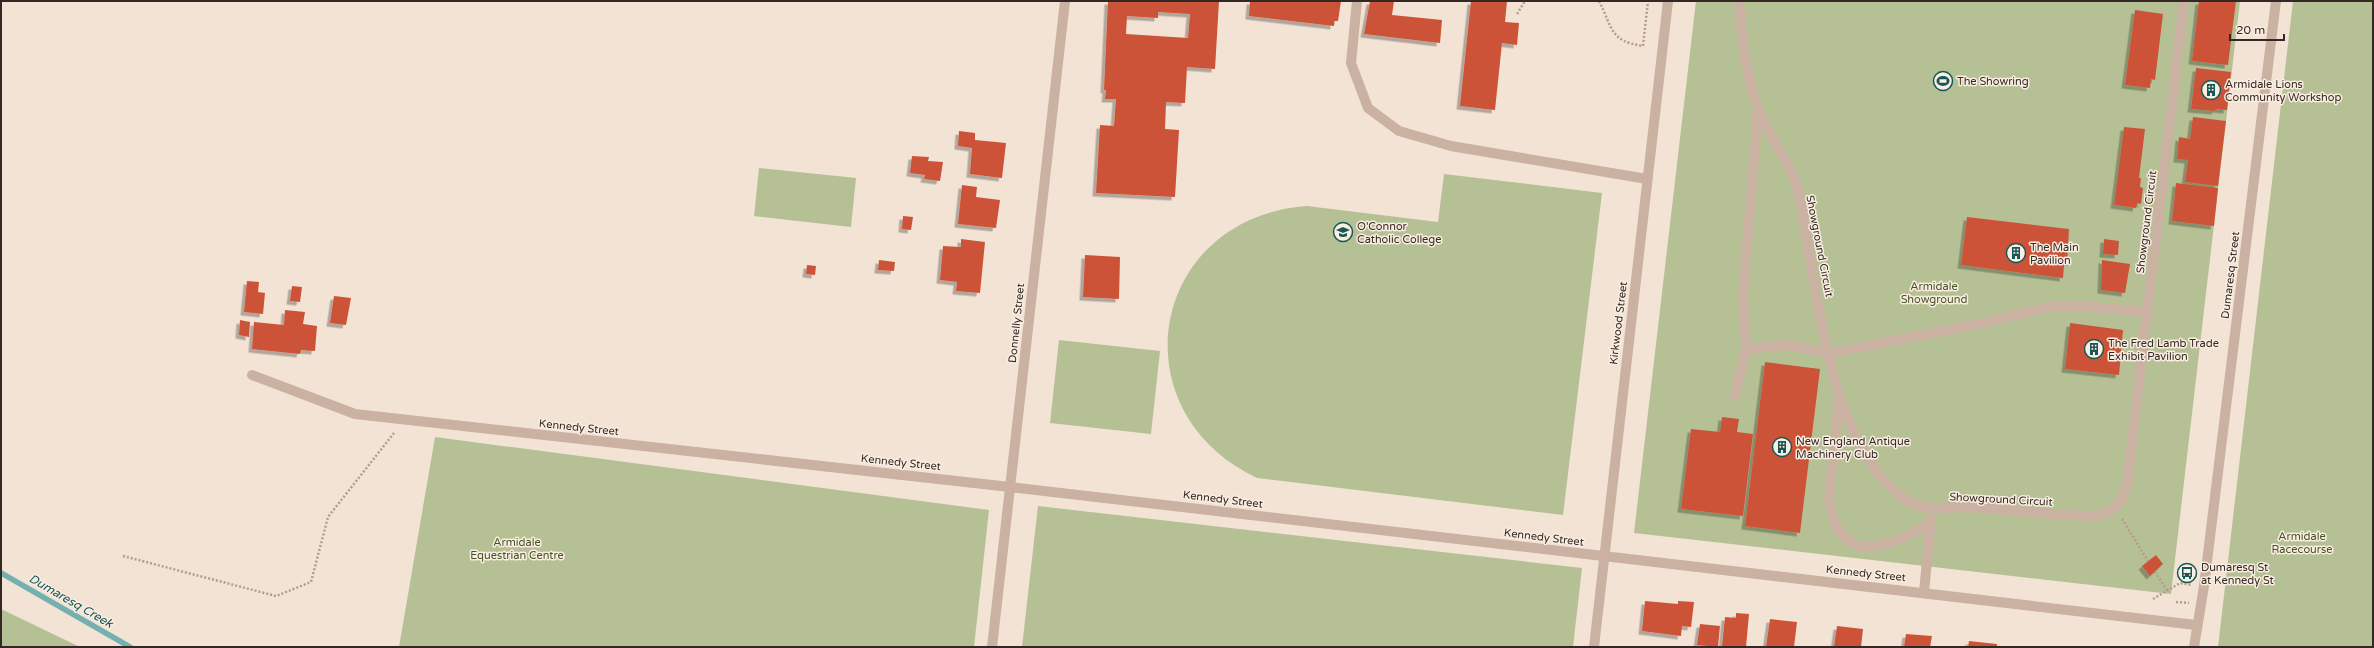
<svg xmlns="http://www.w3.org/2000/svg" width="2374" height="648" viewBox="0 0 2374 648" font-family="'Varela Round',sans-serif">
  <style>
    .green { fill: #b5c195 }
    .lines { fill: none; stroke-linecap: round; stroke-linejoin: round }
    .stream { stroke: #73b0af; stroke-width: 5.5 }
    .building { fill: #cd5338; fill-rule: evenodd; filter: url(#shadow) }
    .path { stroke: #b69b8b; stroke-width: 2.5; stroke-dasharray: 2 2; stroke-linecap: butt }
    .lane { stroke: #cab1a1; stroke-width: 10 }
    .street { stroke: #cab1a1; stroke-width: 10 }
    .labels { text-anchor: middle; stroke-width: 3; stroke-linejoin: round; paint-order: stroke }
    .poi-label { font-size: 11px; fill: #342824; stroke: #faede1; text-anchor: start }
    .street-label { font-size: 11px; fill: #342824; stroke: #faede1 }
    .park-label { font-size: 11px; fill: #465327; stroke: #faede1 }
    .water-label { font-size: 12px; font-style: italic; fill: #185757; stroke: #faede1 }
  </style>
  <defs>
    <filter id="shadow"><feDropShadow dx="-3.5" dy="3.5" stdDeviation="0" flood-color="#0004"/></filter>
  </defs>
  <rect width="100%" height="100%" fill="#f2e3d5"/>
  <path class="green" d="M1696 1H2240L2171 594 1634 533Z
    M2293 1H2373V647H2218Z
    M759 168 856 178 851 227 754 216Z
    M1444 174 1602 193 1563 515 1257 478C1115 411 1150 217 1307 206L1438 222Z
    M1059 340 1160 351 1151 434 1050 423Z
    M435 437 989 510 974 647H399Z
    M1038 506 1582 568 1573 647H1022Z
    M1 609 80 647H1Z"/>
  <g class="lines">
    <path class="stream" d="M1 573 130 647"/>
  </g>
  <path class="building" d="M1108 1H1219L1215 69 1187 67 1185 103 1166 102 1165 129 1179 130 1175 197 1096 193 1100 125 1114 126 1116 99H1105L1106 90H1104ZM1158 12 1190 14 1188 38 1126 34 1127 16 1158 18Z
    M1250 1H1341L1338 21H1334V26L1249 16Z
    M1370 1H1394L1392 15 1442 20 1440 43 1364 34Z
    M1471 1H1507L1505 22 1519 23 1517 45 1502 43 1495 110 1460 106Z
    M2199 1H2236L2228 65 2192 61Z
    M2135 10 2163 14 2155 80 2151 79 2150 88 2125 85Z
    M2196 68 2231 72 2227 110 2216 109 2215 111 2191 109Z
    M2193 117 2226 121 2218 186 2185 182 2188 160 2177 159 2179 137 2190 139Z
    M2124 127 2145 129 2139 178H2141L2140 187 2143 188 2141 204 2137 203 2136 208 2114 205Z
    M959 131 975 133V140L1006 143 1002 178 970 174 972 148 958 146Z
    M912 156 929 157 928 161 943 162 940 181 924 179 925 175 910 173Z
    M2176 183 2218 188 2214 226 2172 221Z
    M962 185 977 187 976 197 1000 200 996 228 958 224Z
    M903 216 913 217 911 230 902 229Z
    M1967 217 2069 229 2067 266 2064 265 2063 278 1961 265Z
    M961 239 985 242 980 293 956 291 957 282 940 280 943 246 961 247Z
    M2104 239 2119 241 2118 255 2103 254Z
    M1085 255 1120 257 1119 299 1083 297Z
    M879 260 895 262 894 271 878 270Z
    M2102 260 2130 264 2125 293 2101 290Z
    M807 265 816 266 815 275 806 274Z
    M247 281 259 282 258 292 265 293 263 314 244 312Z
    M292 286 302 287 300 302 290 301Z
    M334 296 351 298 346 325 330 323Z
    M285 310 305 312 303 324 317 326 315 351 301 350 300 354 252 349 254 322 284 325Z
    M240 320 250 322 249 337 239 335Z
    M2070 323 2123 330 2119 375 2065 369Z
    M1765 362 1820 369 1800 533 1745 526Z
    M1722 417 1739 419 1737 432 1753 434 1743 516 1681 509 1691 429 1720 432Z
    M2156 555 2163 564 2150 576 2142 566Z
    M1645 601 1678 604V601L1694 602 1691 627 1682 626 1681 636 1642 631Z
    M1736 613 1749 614 1746 647H1722L1725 617 1736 618Z
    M1770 619 1797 622 1794 647H1766Z
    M1700 624 1720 626 1718 647 1697 645Z
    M1837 626 1863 629 1861 647H1834Z
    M1906 634 1932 636 1930 647H1904Z
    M1969 641 1997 644V647H1968Z"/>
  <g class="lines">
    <path class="path" d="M1599 1C1613 28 1609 41 1643 46L1648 1
      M1517 14 1525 1
      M2122 519 2148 561
      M123 556 276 596 311 582 328 517 394 433
      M2155 572 2167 590
      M2153 599 2180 583 2192 585
      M2176 602 2189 603"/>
    <path class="lane" d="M1357 1 1351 63 1368 108 1399 131 1451 146 1647 179
      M1739 1C1742 36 1746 75 1758 108 1768 135 1786 157 1796 183 1802 199 1803 219 1806 236 1821 314 1835 456 1908 501 1926 512 1945 507 1965 507 2007 509 2049 515 2092 516 2114 514 2122 504 2127 483L2184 1
      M1758 109 1743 296 1746 349 1786 345 1829 353 1974 325 2054 306H2080L2147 312
      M1735 395 1746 349
      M1839 396 1829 500C1840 569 1889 548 1931 522
      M1924 592 1931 519"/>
    <path class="street" d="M252 375 355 414 1010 487 2196 625
      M992 647 1065 1
      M1594 647 1668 1
      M2194 647 2204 586 2276 1"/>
  </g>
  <defs>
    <g id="stadium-ring" transform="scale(1)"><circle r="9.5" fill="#faede1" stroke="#185757" stroke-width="1.5"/><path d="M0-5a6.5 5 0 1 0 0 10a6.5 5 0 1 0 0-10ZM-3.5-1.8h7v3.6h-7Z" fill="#185757"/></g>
    <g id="building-ring" transform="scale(1)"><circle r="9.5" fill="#faede1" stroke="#185757" stroke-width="1.5"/><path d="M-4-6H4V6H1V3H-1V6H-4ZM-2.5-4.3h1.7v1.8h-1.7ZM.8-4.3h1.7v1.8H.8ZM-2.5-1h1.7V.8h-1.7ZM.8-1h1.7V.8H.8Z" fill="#185757"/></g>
    <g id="school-ring" transform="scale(1)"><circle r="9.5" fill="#faede1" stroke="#185757" stroke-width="1.5"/><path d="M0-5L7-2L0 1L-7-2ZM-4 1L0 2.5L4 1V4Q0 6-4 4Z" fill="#185757"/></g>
    <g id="bus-ring" transform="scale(1)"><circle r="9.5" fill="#faede1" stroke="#185757" stroke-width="1.5"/><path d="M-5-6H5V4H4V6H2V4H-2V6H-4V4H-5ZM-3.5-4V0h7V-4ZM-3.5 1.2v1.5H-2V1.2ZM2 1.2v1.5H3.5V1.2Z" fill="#185757"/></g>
  </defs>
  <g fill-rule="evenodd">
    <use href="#stadium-ring" x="1943" y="81"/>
    <use href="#building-ring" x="2211" y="90"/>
    <use href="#school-ring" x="1343" y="232"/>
    <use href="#building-ring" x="2016" y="253"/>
    <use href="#building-ring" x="2094" y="349"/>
    <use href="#building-ring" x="1782" y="447"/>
    <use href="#bus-ring" x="2187" y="573"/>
  </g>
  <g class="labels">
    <g class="poi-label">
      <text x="1957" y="85">The Showring</text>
      <text x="2225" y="88">Armidale Lions<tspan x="2225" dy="13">Community Workshop</tspan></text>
      <text x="1357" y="230">O'Connor<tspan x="1357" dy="13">Catholic College</tspan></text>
      <text x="2030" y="251">The Main<tspan x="2030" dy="13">Pavilion</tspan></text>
      <text x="2108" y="347">The Fred Lamb Trade<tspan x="2108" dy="13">Exhibit Pavilion</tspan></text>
      <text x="1796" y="445">New England Antique<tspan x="1796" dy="13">Machinery Club</tspan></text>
      <text x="2201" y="571">Dumaresq St<tspan x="2201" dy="13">at Kennedy St</tspan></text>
    </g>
    <g class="street-label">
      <text transform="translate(2146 222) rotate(-83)" y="4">Showground Circuit</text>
      <text transform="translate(1820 246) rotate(79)" y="4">Showground Circuit</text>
      <text transform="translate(2230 275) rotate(-83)" y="4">Dumaresq Street</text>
      <text transform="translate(1016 323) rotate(-84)" y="4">Donnelly Street</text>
      <text transform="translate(1618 323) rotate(-83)" y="4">Kirkwood Street</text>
      <text transform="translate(579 427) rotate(6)" y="4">Kennedy Street</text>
      <text transform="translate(901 462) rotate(6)" y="4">Kennedy Street</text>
      <text transform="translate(1223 499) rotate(7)" y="4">Kennedy Street</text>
      <text transform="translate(2001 499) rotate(3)" y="4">Showground Circuit</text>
      <text transform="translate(1544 537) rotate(7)" y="4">Kennedy Street</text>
      <text transform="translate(1866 573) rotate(6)" y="4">Kennedy Street</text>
    </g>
    <g class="park-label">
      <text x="1934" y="290">Armidale<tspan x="1934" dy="13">Showground</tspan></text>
      <text x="2302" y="540">Armidale<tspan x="2302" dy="13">Racecourse</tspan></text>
      <text x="517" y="546">Armidale<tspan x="517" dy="13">Equestrian Centre</tspan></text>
    </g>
    <g class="water-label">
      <text transform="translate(71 601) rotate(30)" y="4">Dumaresq Creek</text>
    </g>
  </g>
  <rect width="2374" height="648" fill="none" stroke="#342824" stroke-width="4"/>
  <path d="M2230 34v6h54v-6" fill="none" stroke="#342824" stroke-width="2"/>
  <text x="2236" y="34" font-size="12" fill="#342824" stroke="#faede1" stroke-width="3" paint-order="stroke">20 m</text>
</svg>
